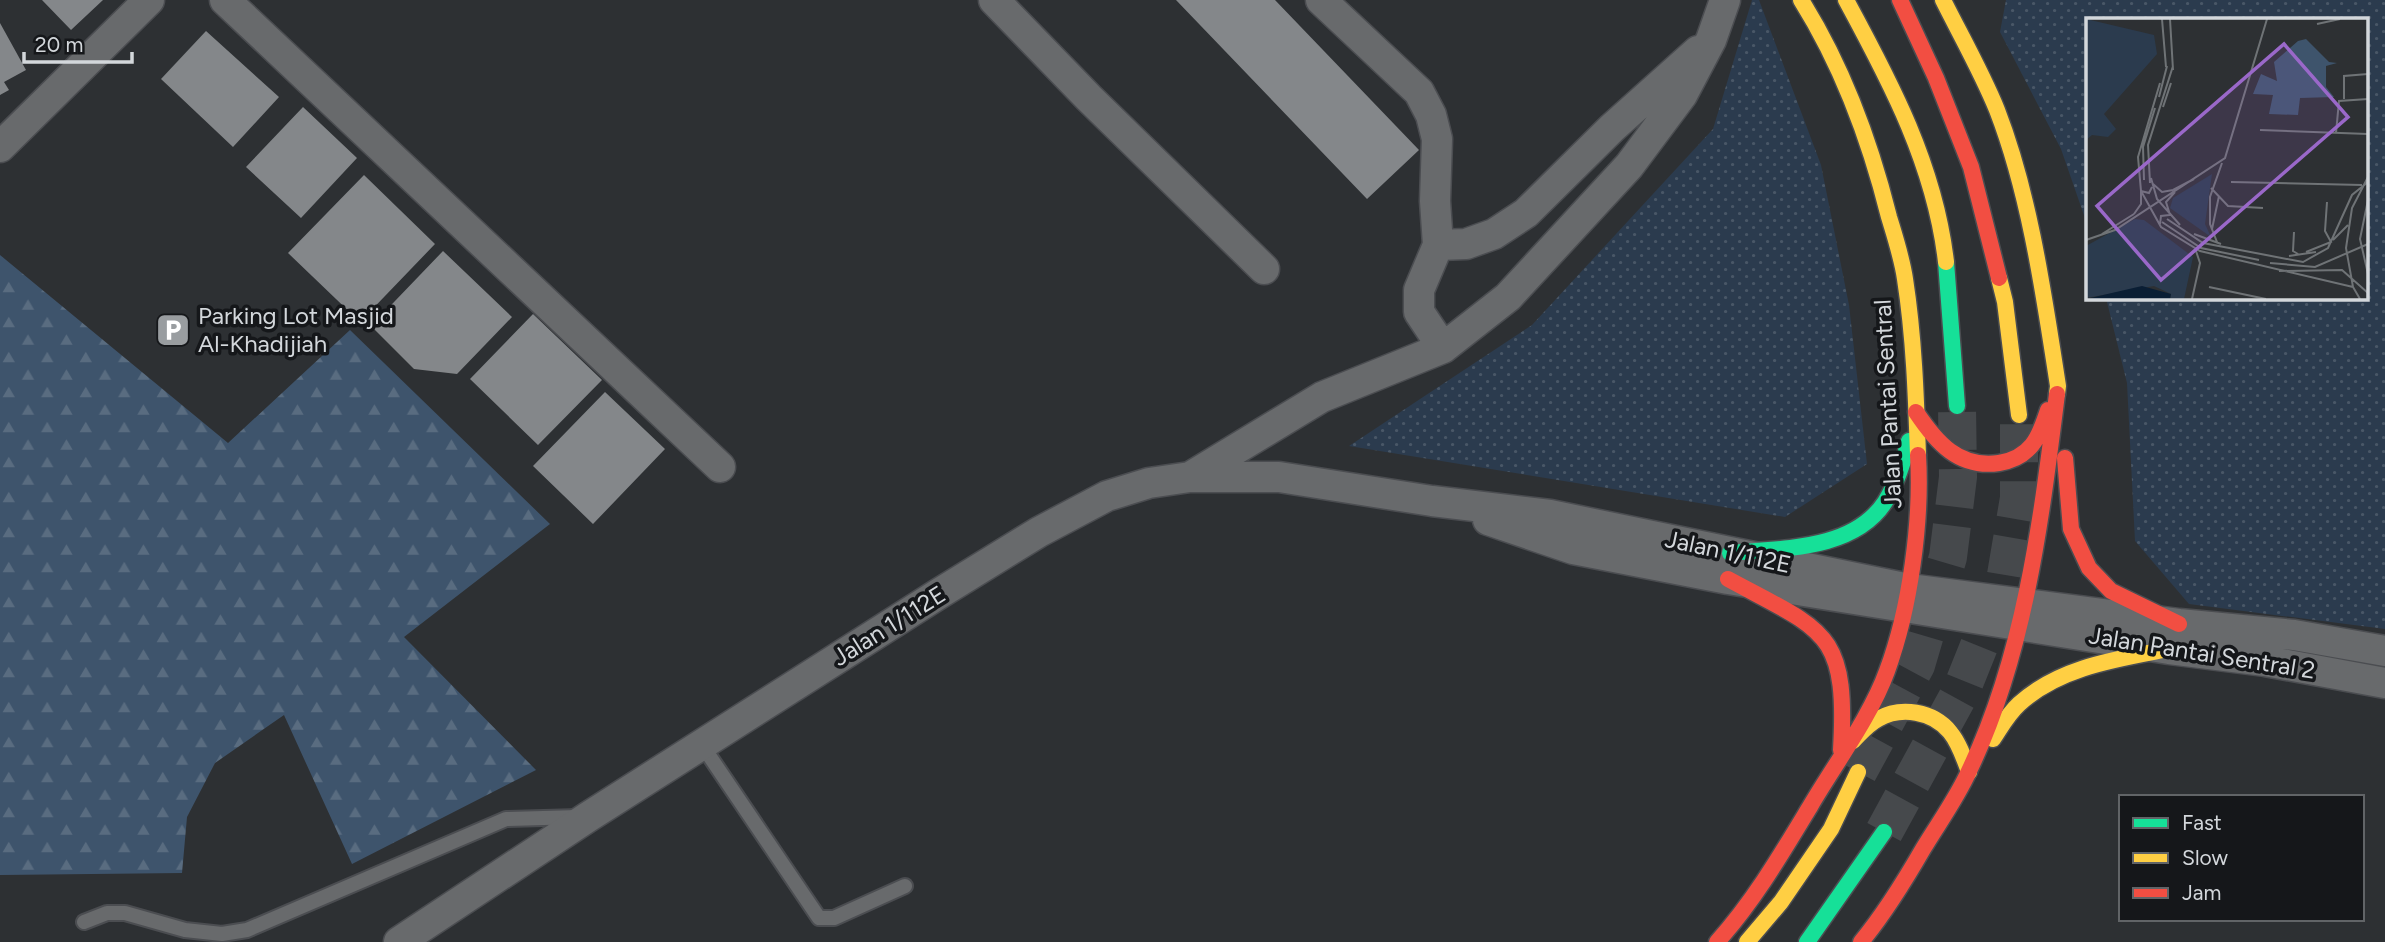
<svg xmlns="http://www.w3.org/2000/svg" width="2385" height="942" viewBox="0 0 2385 942" font-family="Figtree,sans-serif">
  <style>
    .grass { fill: url(#grass-dots) }
    .forest { fill: url(#forest-firs) }
    .building { fill: #84878a }
    .lines { fill: none; stroke-linecap: round; stroke-linejoin: round }
    .highway-tunnel { stroke: #46494c; stroke-width: 38; stroke-dasharray: 38 19; stroke-linecap: butt }
    .lane-casing { stroke: #4b4d51; stroke-width: 18 }
    .street-casing { stroke: #4b4d51; stroke-width: 33 }
    .fast-casing { stroke: #4b4d51; stroke-width: 19 }
    .slow-casing { stroke: #4b4d51; stroke-width: 19 }
    .jam-casing { stroke: #4b4d51; stroke-width: 19 }
    .lane { stroke: #686a6c; stroke-width: 14 }
    .street { stroke: #686a6c; stroke-width: 30 }
    .fast { stroke: #16e098; stroke-width: 16 }
    .slow { stroke: #ffcf43; stroke-width: 16 }
    .jam { stroke: #f24e42; stroke-width: 16 }
    .labels { text-anchor: middle; stroke-width: 7; stroke-linejoin: round; paint-order: stroke }
    .poi-label { font-size: 24px; fill: #d3d7db; stroke: #15171a; text-anchor: start }
    .street-label { font-size: 24px; fill: #d3d7db; stroke: #15171a }
    .inset-road { fill: none; stroke: #6f7376; stroke-width: 2 }
    .view { fill: #9a68c9; fill-opacity: 0.15; stroke: #9a68c9; stroke-width: 3.5 }
    .inset-edge { fill: none; stroke: #d3d7db; stroke-width: 3.5 }
  </style>
  <defs>
    <pattern id="grass-dots" width="8" height="8" patternUnits="userSpaceOnUse" patternTransform="scale(1.75)"><rect width="8" height="8" fill="#2b3b4e"/><path d="M2 2h.1M6 6h.1" fill="none" stroke="#495767" stroke-width="1.8" stroke-linecap="round"/></pattern>
    <pattern id="forest-firs" width="22" height="20" patternUnits="userSpaceOnUse" patternTransform="scale(1.75)"><rect width="22" height="20" fill="#3e546c"/><path d="M5 1l3.5 6h-7zM16 11l3.5 6h-7z" fill="#596c80"/></pattern>
  </defs>
  <rect width="100%" height="100%" fill="#2d3033"/>
  <path class="grass" d="M1752 0H1759L1821 165 1849 305 1867 464 1785 517 1349 446 1532 325 1713 129Z
    M2006 0H2385V629L2189 604 2135 541 2127 383 2106 298H2366V19H2088L2087 224 2061 149 2000 32Z"/>
  <path class="forest" d="M0 255 228 443 350 330 550 524 404 637 536 770 352 864 284 715 215 763 187 817 182 873 0 875Z"/>
  <path class="building" d="M42 0H103L71 30Z
    M1176 0H1275L1419 150 1367 199Z
    M0 23 26 70 4 82 9 90 0 95Z
    M206 31 279 97 233 147 161 79Z
    M303 107 357 158 301 218 246 167Z
    M364 175 435 244 360 322 288 253Z
    M443 251 512 317 457 374 414 369 371 326Z
    M533 314 602 380 538 445 470 379Z
    M605 392 665 449 593 524 533 466Z"/>
  <g class="lines">
    <path class="highway-tunnel" d="M1858 772 1916 665 1948 557 1958 477 1957 406
      M1884 832 1961 691 2005 581 2019 498V424"/>
    <g class="lane-casing">
      <path id="lane" d="M702 745 819 918H834L905 886
        M84 922 107 913H125L185 930 222 934 247 930 506 819 579 817"/>
    </g>
    <g class="street-casing">
      <path id="street" d="M225 0 720 467
        M994 0 1089 98 1264 269
        M1321 0 1419 92 1431 115 1437 139 1435 201 1438 245 1419 290V312L1443 348
        M0 147 149 0
        M1438 245 1466 244 1494 234 1526 213 1612 128 1698 51
        M1190 477 1322 397 1443 348 1508 297 1629 166 1682 95 1711 40 1725 0
        M1488 520 1573 549 1728 579 2169 649 2265 661 2385 683
        M399 942 588 817 940 593 1039 532 1107 496 1149 483 1190 477H1279L1432 501 1550 515 1909 589 2179 624 2294 635 2385 651"/>
    </g>
    <g class="fast-casing">
      <path id="fast" d="M1946 262 1957 406
        M1730 553C1781 548 1853 551 1885 502 1897 483 1903 462 1909 441
        M1807 942 1884 832"/>
    </g>
    <g class="slow-casing">
      <path id="slow" d="M1801 0C1843 67 1870 141 1889 217 1895 237 1902 258 1905 279 1914 337 1916 396 1918 455
        M1846 0C1891 83 1935 166 1946 262
        M1943 0C1961 36 1982 73 1997 110 2030 195 2044 296 2058 386L2057 394
        M1999 278 2005 302 2019 415
        M1993 739C2001 727 2008 714 2019 704 2059 667 2117 659 2169 649
        M1853 741C1861 733 1868 724 1878 719 1901 706 1933 711 1950 732 1959 743 1964 758 1969 772
        M1747 942 1781 902 1831 829 1858 772"/>
    </g>
    <g class="jam-casing">
      <path id="jam" d="M1900 0 1936 78 1971 167 1999 278
        M1916 412C1936 442 1959 469 1999 463 2011 461 2024 455 2032 445 2040 435 2044 422 2048 410
        M2065 458 2071 529 2089 568 2111 591 2179 624
        M1728 579C1824 631 1848 630 1841 750
        M1717 942C1754 901 1782 853 1811 805 1835 764 1871 716 1887 671 1910 609 1922 521 1918 455
        M1861 942C1885 913 1904 882 1923 849 1938 824 1957 798 1969 771 2025 654 2041 521 2057 394"/>
    </g>
    <use href="#lane" class="lane"/>
    <use href="#street" class="street"/>
    <use href="#fast" class="fast"/>
    <use href="#slow" class="slow"/>
    <use href="#jam" class="jam"/>
  </g>
  <defs>
    <g id="parking-square" transform="scale(1.75)"><rect x="-9" y="-9" width="18" height="18" rx="4" fill="#999da0" stroke="#15171a"/><path d="M-3.5-5.5H1a3.5 3.5 0 0 1 0 7H-1V5.5H-3.5ZM-1-3.4V-.6H.8a1.4 1.4 0 0 0 0-2.8Z" fill="#fff"/></g>
  </defs>
  <g fill-rule="evenodd">
    <use href="#parking-square" x="173" y="330"/>
  </g>
  <g class="labels">
    <g class="poi-label">
      <text x="198" y="324">Parking Lot Masjid<tspan x="198" dy="28">Al-Khadijiah</tspan></text>
    </g>
    <g class="street-label">
      <text transform="translate(1888 404) rotate(-93)" y="8">Jalan Pantai Sentral</text>
      <text transform="translate(1728 552) rotate(12)" y="8">Jalan 1/112E</text>
      <text transform="translate(889 626) rotate(-32)" y="8">Jalan 1/112E</text>
      <text transform="translate(2202 653) rotate(9)" y="8">Jalan Pantai Sentral 2</text>
    </g>
  </g>
  <g transform="translate(2086 18)">
    <rect width="282" height="282" fill="#2d3033"/>
    <path d="M126 156 119 206 125 219 84 190 87 180ZM49 201 58 202 107 239 98 281H84L85 276 68 268 0 280V228Z" fill="#2b3b4e"/>
    <path d="M220 21 243 44 251 45 240 48V69L248 79 214 80 212 97 183 96 187 77 167 76 175 56 191 63 188 44 212 23Z" fill="#3e546c"/>
    <path d="M0 1 68 17 71 36 18 96 30 111 22 119 6 117 0 122Z" fill="#2b3b4e"/>
    <path d="M56 268 85 276 84 281H0Z" fill="#0a1e34"/>
    <path class="inset-road" d="M76 1 80 49M84 1 87 52M231 6 254 1M74 65 52 139 55 173 75 209 114 233 267 269M73 79 81 48M258 81V58L282 56M77 89 85 65M174 112 282 116M250 115 253 83 282 81M65 160 71 181 94 207M58 162 57 129 69 90M145 164 276 167M64 165 62 127 87 48M67 166 76 174 87 172M125 170 142 188 177 190M87 172 108 161M282 182 274 221 282 256M48 196 55 186V173L63 175 66 169M282 200V240M81 201 117 225 217 244 242 230 266 177 282 164M76 204 115 230 173 242M74 206 75 198 84 197 80 184 89 174M126 211 133 178M208 214 207 233 212 236M16 216 48 196M108 216 135 226M0 222 29 212 139 140 181 1M247 222 262 207M131 224 124 206V179L136 145M220 234 245 224 239 213 241 184M203 238 230 234M184 245 229 249 282 226M193 253 256 252 282 275M123 269 180 281M106 281 114 245 110 233M274 281 267 269 260 230 266 190 282 159"/>
    <path class="view" d="M198 26 262 99 75 262 11 188Z"/>
    <rect width="282" height="282" class="inset-edge"/>
  </g>
  <rect x="2119" y="795" width="245" height="126" fill="#15171a" stroke="#616467" stroke-width="2"/>
  <rect x="2133" y="818" width="35" height="10" fill="#16e098" stroke="#616467" stroke-width="2"/>
  <text x="2182" y="830" font-size="21" fill="#d3d7db">Fast</text>
  <rect x="2133" y="853" width="35" height="10" fill="#ffcf43" stroke="#616467" stroke-width="2"/>
  <text x="2182" y="865" font-size="21" fill="#d3d7db">Slow</text>
  <rect x="2133" y="888" width="35" height="10" fill="#f24e42" stroke="#616467" stroke-width="2"/>
  <text x="2182" y="900" font-size="21" fill="#d3d7db">Jam</text>
  <path d="M24 52v10h108v-10" fill="none" stroke="#d3d7db" stroke-width="3.5"/>
  <text x="35" y="52" font-size="21" fill="#d3d7db" stroke="#15171a" stroke-width="5" paint-order="stroke">20 m</text>
</svg>
